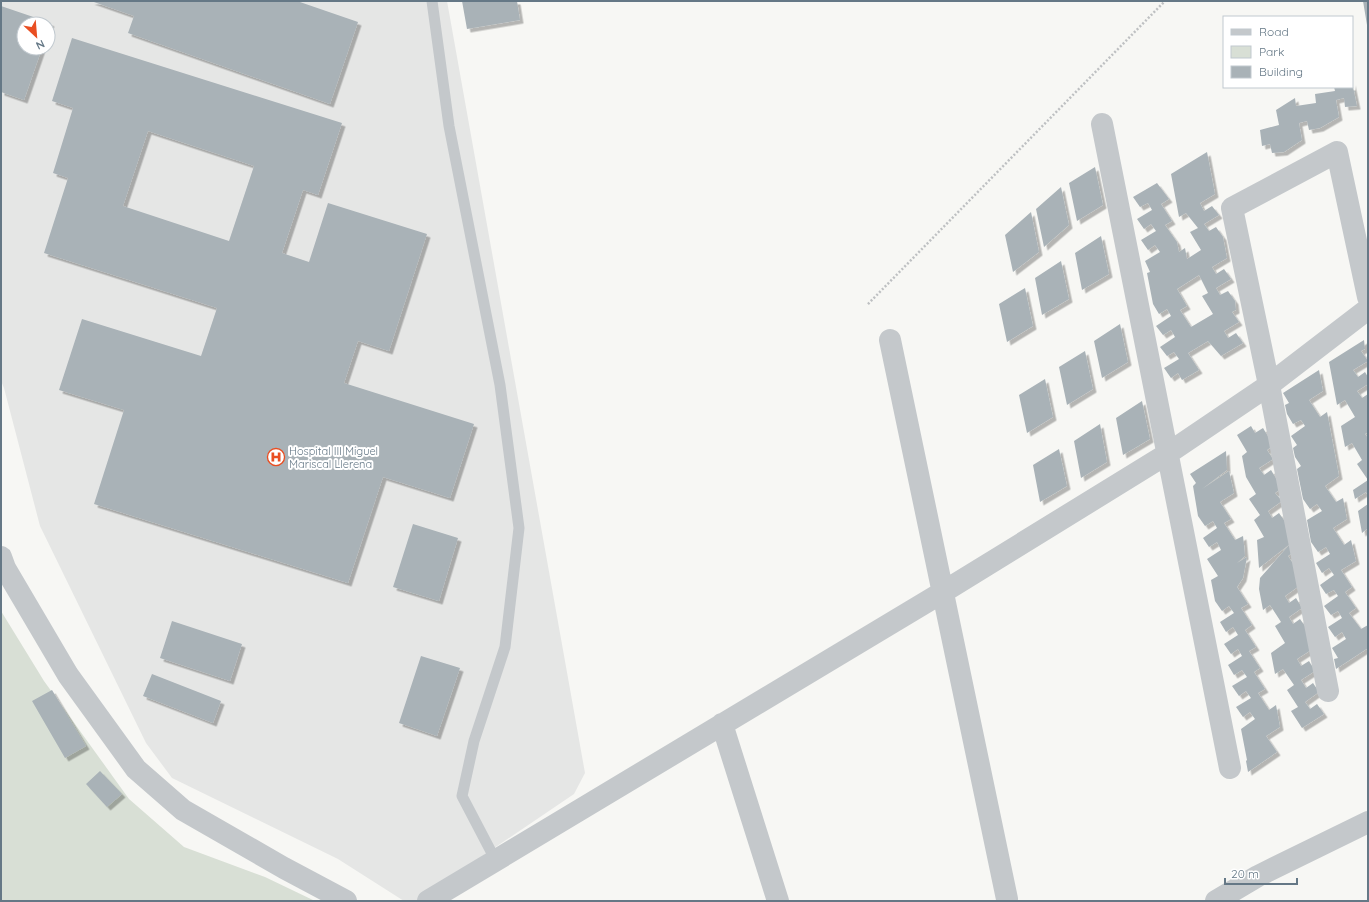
<svg xmlns="http://www.w3.org/2000/svg" width="1369" height="902" viewBox="0 0 1369 902" font-family="Quicksand,sans-serif">
  <style>
    .built { fill: #e5e6e5; fill-rule: evenodd }
    .green { fill: #d8dfd5 }
    .building { fill: #a9b2b7; fill-rule: evenodd; filter: url(#shadow) }
    .lines { fill: none; stroke-linecap: round; stroke-linejoin: round }
    .path { stroke: #bec0c2; stroke-width: 2.5; stroke-dasharray: 2 2; stroke-linecap: butt }
    .lane { stroke: #c4c8cb; stroke-width: 11 }
    .street { stroke: #c4c8cb; stroke-width: 22 }
    .labels { text-anchor: middle; stroke-width: 4; stroke-linejoin: round; paint-order: stroke }
    .poi-label { font-size: 11px; fill: #657886; stroke: #fff; text-anchor: start }
  </style>
  <defs>
    <filter id="shadow"><feDropShadow dx="3.5" dy="3.5" stdDeviation="0" flood-color="#0004"/></filter>
  </defs>
  <rect width="100%" height="100%" fill="#f7f7f4"/>
  <path class="built" d="M1 1H447L585 773 574 794 416 901H404L338 859 172 778 146 743 40 526 4 388 1 381ZM24 24H48V48H24Z"/>
  <path class="green" d="M1 611 44 681 129 799 184 847 265 877 315 901H1Z"/>
  <path class="building" d="M91 1H297L358 22 330 104 128 33 134 16Z
    M462 1H517L520 20 467 29Z
    M1363 1H1368V25H1367Z
    M1 6 51 23 48 30V24H24V48H42L24 100 1 92Z
    M72 38 342 123 318 195 303 190 282 253 309 262 328 203 427 234 389 351 358 341 344 383 474 424 450 498 383 477 348 583 94 504 124 410 59 390 82 319 201 356 217 308 44 253 68 178 53 173 73 108 52 101ZM148 131 254 166 229 241 123 206Z
    M1352 82 1357 106 1345 107 1344 98 1336 100 1339 117 1320 128 1309 130 1307 121 1299 123 1302 140 1284 152 1272 153 1270 144 1262 146 1260 130 1279 125 1276 110 1295 98 1296 106 1316 103 1315 94 1335 91 1334 87H1352Z
    M1207 152 1215 194 1200 203 1204 211 1212 206 1219 215 1204 224 1209 231 1216 227 1223 237 1227 258 1212 267 1216 274 1224 269 1231 279 1216 288 1220 295 1228 291 1235 301 1236 310 1232 312 1239 322 1224 331 1228 338 1236 333 1243 343 1221 356 1208 341 1188 353 1199 370 1182 380 1178 373 1171 378 1164 368 1179 359 1174 352 1167 356 1160 347 1175 337 1171 330 1163 335 1156 326 1171 316 1167 309 1159 314 1153 304 1147 273 1150 272 1145 261 1160 252 1155 245 1148 250 1141 240 1156 231 1151 224 1144 229 1137 219 1152 210 1148 203 1140 207 1133 197 1157 183 1169 199 1161 204 1172 221 1165 225 1177 242 1179 252 1185 248 1187 259 1201 250 1190 232 1198 228 1186 213 1179 217 1171 174ZM1199 275 1208 293 1202 296 1213 314 1191 327 1180 310 1187 306 1177 289Z
    M1095 167 1103 205 1077 221 1069 183Z
    M1061 187 1069 225 1044 247 1036 209Z
    M1031 212 1039 252 1013 272 1005 235Z
    M1101 236 1109 274 1082 290 1075 253Z
    M1061 261 1069 299 1042 315 1035 278Z
    M1025 288 1033 326 1007 342 999 304Z
    M1120 324 1128 362 1102 378 1094 341Z
    M1364 340 1365 349 1361 351 1368 361 1353 370 1358 377 1365 372 1368 377V384L1357 391 1362 398 1368 394V432L1365 434 1368 438V496L1366 492 1355 499 1353 490 1368 480 1357 464 1362 460 1352 443 1345 447 1341 426 1355 417 1345 400 1337 405 1329 362Z
    M1085 351 1093 389 1067 405 1059 367Z
    M1319 370 1323 391 1309 400 1320 417 1327 412 1339 476 1325 486 1336 502 1343 498 1347 519 1333 528 1344 545 1351 540 1356 561 1341 570 1352 587 1345 592 1356 608 1349 613 1361 629 1368 625V648L1336 669 1334 659 1338 658 1332 648 1346 639 1342 632 1335 637 1328 627 1342 618 1338 611 1331 615 1324 606 1338 596 1334 590 1326 594 1320 585 1334 575 1329 568 1322 573 1316 563 1330 554 1326 547 1318 552 1311 542 1307 520 1322 511 1317 504 1310 509 1303 499 1297 469 1301 466 1295 457 1293 448 1297 445 1291 436 1305 426 1301 420 1293 424 1287 414 1285 405 1289 403 1283 393Z
    M1045 379 1053 417 1027 433 1019 395Z
    M1142 401 1150 439 1123 455 1116 418Z
    M1100 424 1107 462 1081 478 1074 441Z
    M1251 426 1255 433 1263 428 1269 438 1271 447 1267 450 1273 459 1259 468 1264 475 1271 470 1277 480 1279 490 1275 493 1282 501 1268 511 1272 518 1279 513 1286 523 1292 553 1288 556 1294 565 1299 586 1285 596 1289 603 1296 598 1302 608 1289 617 1293 624 1300 619 1307 629 1311 650 1297 659 1301 666 1309 661 1315 671 1301 680 1306 688 1313 683 1319 692 1305 702 1310 709 1317 704 1324 714 1302 728 1291 711 1298 707 1287 690 1294 685 1283 669 1275 674 1271 653 1285 643 1275 626 1281 622 1270 605 1263 610 1259 589 1260 578 1290 544 1259 568 1257 540 1264 537 1254 520 1260 515 1249 499 1256 494 1246 477 1242 456 1247 452 1237 435Z
    M1059 449 1067 486 1040 502 1033 465Z
    M1226 451 1227 470 1202 489 1229 471 1234 493 1220 502 1231 519 1224 523 1235 540 1243 536 1244 545 1245 556 1237 563 1247 557 1243 578 1237 587 1248 604 1241 608 1252 625 1245 630 1256 647 1249 651 1260 668 1254 672 1265 689 1258 693 1269 710 1276 705 1280 727 1266 736 1277 752 1248 772 1246 761 1247 760 1241 729 1255 719 1250 712 1243 717 1236 707 1251 698 1246 691 1239 696 1232 686 1247 677 1242 670 1234 675 1228 665 1242 656 1238 649 1231 654 1224 644 1238 635 1233 627 1226 632 1220 622 1234 613 1229 606 1222 611 1215 601 1211 580 1218 576 1207 559 1221 550 1217 542 1209 547 1203 538 1217 528 1213 521 1205 526 1198 516 1193 486 1196 483 1190 474Z
    M1368 504V528L1362 533 1358 511Z
    M413 524 458 538 439 601 393 587Z
    M172 621 242 644 230 681 160 658Z
    M421 656 460 668 437 736 399 723Z
    M152 674 221 701 213 723 143 696Z
    M52 690 86 746 65 758 32 701Z
    M100 771 122 794 107 807 86 784Z"/>
  <g class="lines">
    <path class="path" d="M868 304 1165 1"/>
    <path class="lane" d="M432 1 449 126 500 385 519 528 505 647 474 741 462 796 496 861"/>
    <path class="street" d="M1102 124 1230 768
      M890 340 1007 899
      M1 557 5 568 68 675 136 769 183 810 284 868 346 901
      M1328 691 1269 385 1232 208 1337 152 1368 297
      M722 724 778 901
      M428 901 943 592 1167 454 1269 385 1368 309
      M1216 901 1258 876 1368 822"/>
  </g>
  <defs>
    <g id="hospital-ring" transform="scale(0.9)"><circle r="9.5" fill="#fff" stroke="#e94e22" stroke-width="1.5"/><path d="M-5-5h3v3.5h4V-5h3V5h-3V1.5h-4V5h-3Z" fill="#e94e22"/></g>
  </defs>
  <g fill-rule="evenodd">
    <use href="#hospital-ring" x="276" y="457"/>
  </g>
  <g class="labels">
    <g class="poi-label">
      <text x="289" y="455">Hospital III Miguel<tspan x="289" dy="13">Mariscal Llerena</tspan></text>
    </g>
  </g>
  <rect width="1369" height="902" fill="none" stroke="#657886" stroke-width="4"/>
  <rect x="1223" y="16" width="130" height="72" fill="#ffffff" stroke="#c1c9cf"/>
  <rect x="1231" y="29" width="20" height="6" fill="#c4c8cb" stroke="#c1c9cf"/>
  <text x="1259" y="36" font-size="12" fill="#657886">Road</text>
  <rect x="1231" y="46" width="20" height="12" fill="#d8dfd5" stroke="#c1c9cf"/>
  <text x="1259" y="56" font-size="12" fill="#657886">Park</text>
  <rect x="1231" y="66" width="20" height="12" fill="#a9b2b7" stroke="#c1c9cf"/>
  <text x="1259" y="76" font-size="12" fill="#657886">Building</text>
  <g transform="translate(36 36) rotate(154)"><circle r="19" fill="#ffffff" stroke="#c1c9cf"/>
  <path d="M0-3L7 15L0 10L-7 15Z" fill="#e94e22"/>
  <text y="-6" font-size="11" font-weight="bold" text-anchor="middle" fill="#657886">N</text>
  </g>
  <path d="M1225 878v6h72v-6" fill="none" stroke="#657886" stroke-width="2"/>
  <text x="1231" y="878" font-size="12" fill="#657886" stroke="#ffffff" stroke-width="3" paint-order="stroke">20 m</text>
</svg>
